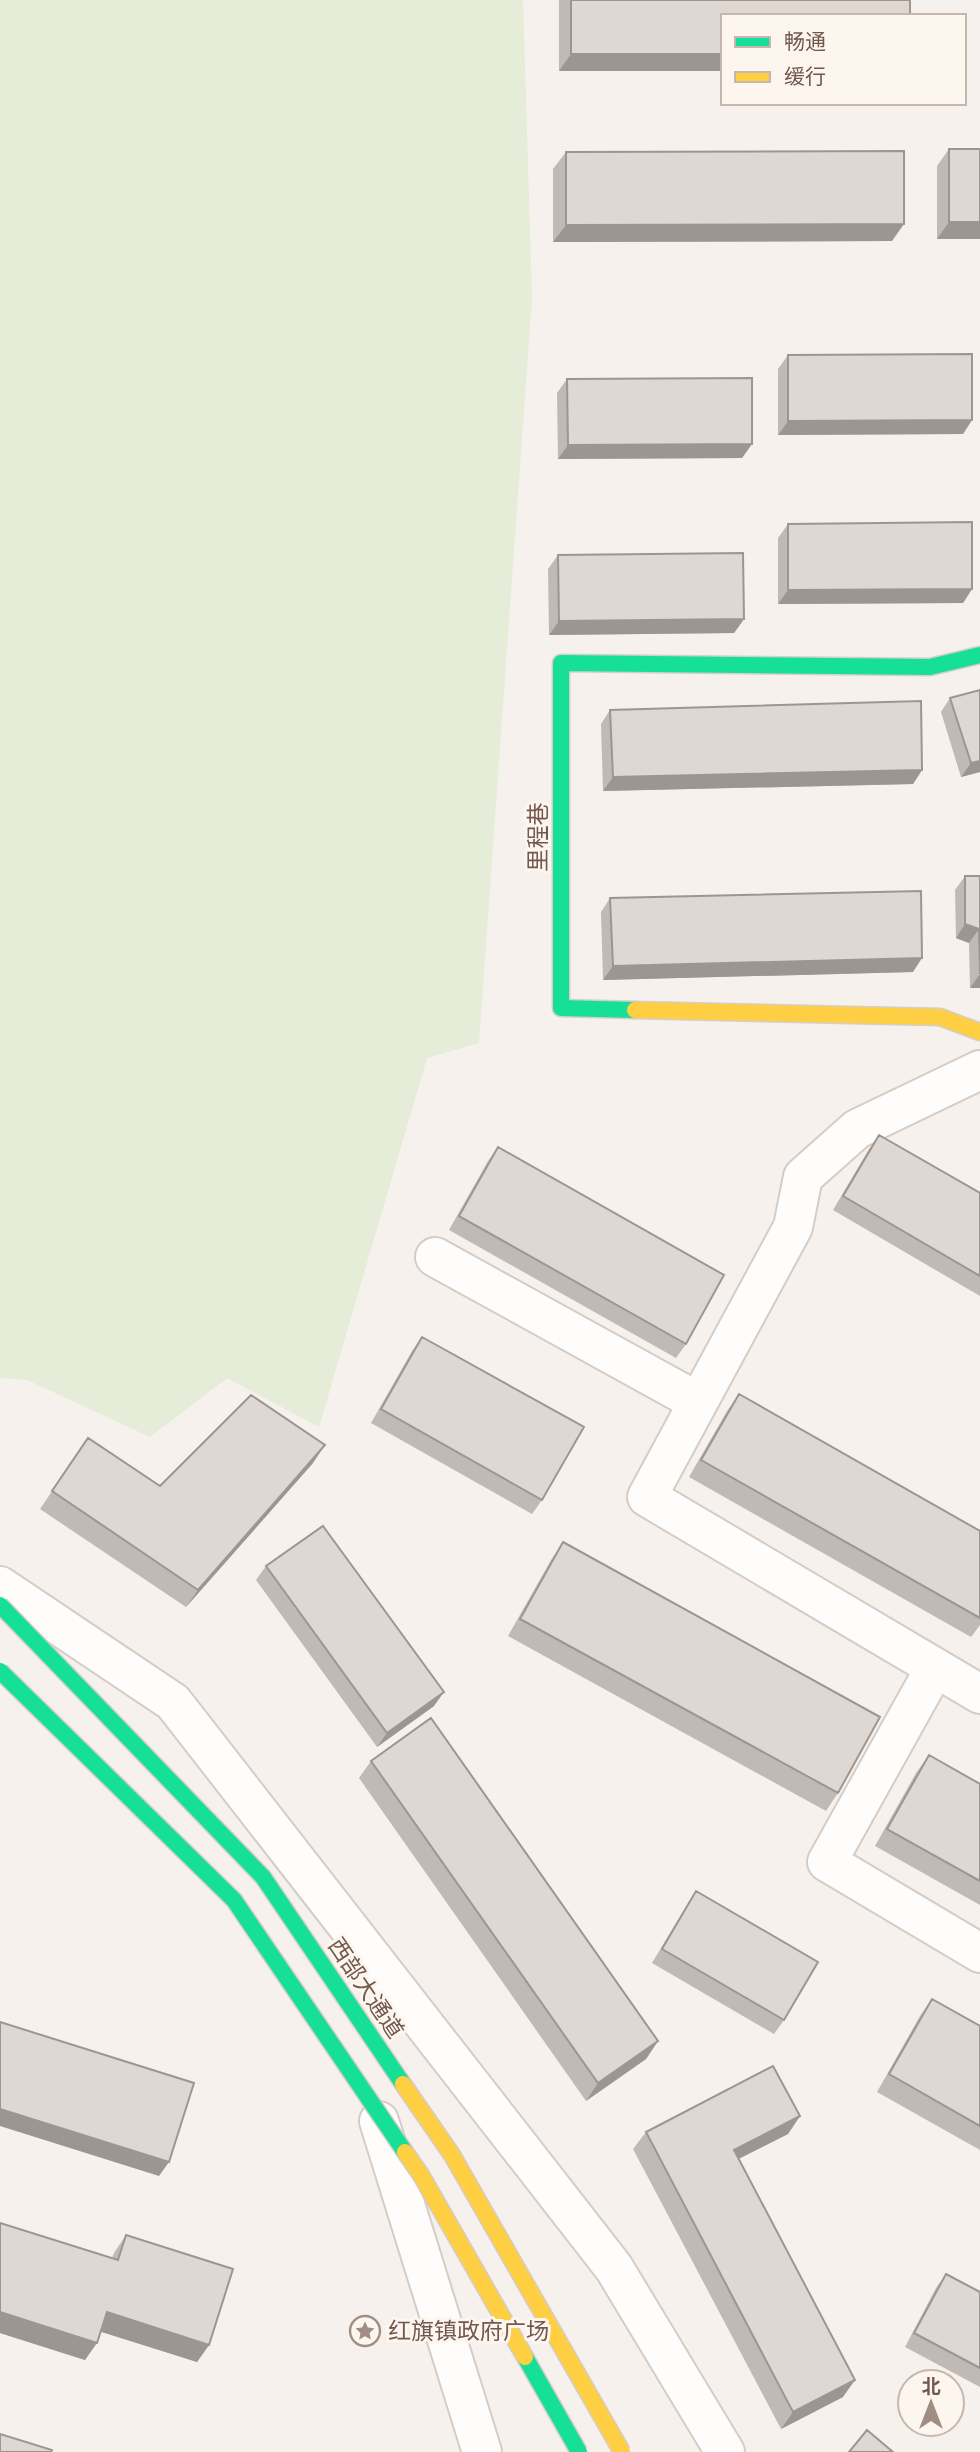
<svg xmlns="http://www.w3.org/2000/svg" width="980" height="2452" viewBox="0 0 980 2452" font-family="Manrope,'Noto Sans SC',sans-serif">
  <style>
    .green { fill: #e5ecd8 }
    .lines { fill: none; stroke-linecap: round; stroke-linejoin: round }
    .street-casing { stroke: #d4cdc7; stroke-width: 42 }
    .fast-casing { stroke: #d6cec8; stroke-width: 19 }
    .slow-casing { stroke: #d6cec8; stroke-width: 19 }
    .street { stroke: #fefdfc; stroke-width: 38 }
    .fast { stroke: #16e098; stroke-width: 16 }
    .slow { stroke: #ffcf43; stroke-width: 16 }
    .fast-bridge-casing { stroke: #d5ccc7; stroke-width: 19; stroke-linecap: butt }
    .slow-bridge-casing { stroke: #d5ccc7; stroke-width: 19; stroke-linecap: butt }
    .fast-bridge { stroke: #16e098; stroke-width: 16 }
    .slow-bridge { stroke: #ffcf43; stroke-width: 16 }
    .wall { fill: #c0b9b5 }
    .shaded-wall { fill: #9c9693 }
    .building { fill: #dfd7d2; stroke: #9c9693; stroke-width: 2 }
    .labels { text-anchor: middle; stroke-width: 6; stroke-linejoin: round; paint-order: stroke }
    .street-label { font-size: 23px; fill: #72584e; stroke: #fdf6ee }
    .poi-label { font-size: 23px; fill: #72584e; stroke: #fdf6ee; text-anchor: start }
  </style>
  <rect width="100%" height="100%" fill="#f6f1ec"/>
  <path class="green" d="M0 0H523L532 297 479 1043 427 1058 319 1427 227 1378 150 1437 27 1380 0 1378Z"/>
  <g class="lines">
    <g class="street-casing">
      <path id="street" d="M980 1070 857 1129 803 1177 793 1227 647 1497 980 1694
        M435 1257 698 1402
        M0 1586 173 1702 614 2268 725 2452
        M935 1668 827 1862 980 1953
        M379 2121 482 2452"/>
    </g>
    <g class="fast-casing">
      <path id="fast" d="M635 1010 561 1008V663L930 667 980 655"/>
    </g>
    <g class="slow-casing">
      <path id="slow" d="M635 1010 940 1017 980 1032"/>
    </g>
    <use href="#street" class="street"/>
    <use href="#fast" class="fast"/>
    <use href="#slow" class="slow"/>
    <g class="fast-bridge-casing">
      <path id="fast-bridge" d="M0 1605 263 1877 403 2084
        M0 1671 234 1900 405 2152
        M525 2357 579 2452"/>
    </g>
    <g class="slow-bridge-casing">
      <path id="slow-bridge" d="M403 2084 452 2155 622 2452
        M405 2152 421 2175 525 2357"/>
    </g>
    <use href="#fast-bridge" class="fast-bridge"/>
    <use href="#slow-bridge" class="slow-bridge"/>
  </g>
  <path class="wall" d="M559 0H910L559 71Z
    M949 149 980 239H937V166Z
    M566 152 892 241 553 242V169Z
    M788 355 972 420 963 434 778 435V369Z
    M567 379 752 444 742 458 558 459 557 393Z
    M788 524 972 589 963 603 778 604V538Z
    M558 555 744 619 734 633 549 635 548 569Z
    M980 690V772L961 777 941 712 950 698Z
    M610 710 922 770 913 784 603 791 601 724Z
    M965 876H980V988H970L969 943 956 938 955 890Z
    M610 898 913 972 603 980 601 912Z
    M879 1135 980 1193V1296L833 1210 869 1149Z
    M498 1147 686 1344 676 1358 449 1230 488 1161Z
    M422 1337 542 1500 532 1514 371 1423 412 1351Z
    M739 1394 980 1531V1625L971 1637 689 1477 727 1411Z
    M88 1438 160 1486 313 1463 186 1607 40 1509Z
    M563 1542 838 1793 826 1811 508 1636 551 1560Z
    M266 1566 434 1706 377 1747 256 1580Z
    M929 1755 980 1784V1905L875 1846 916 1773Z
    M371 1761 658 2041 646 2059 586 2101 359 1778Z
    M696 1891 784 2020 774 2034 652 1963 687 1905Z
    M932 1999 980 2026V2150L877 2092 920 2016Z
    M800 2116 788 2134 739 2159 843 2397 781 2429 633 2149 646 2132Z
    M0 2223 112 2258 114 2253 126 2235 209 2345 197 2362 101 2331 85 2360 0 2333Z
    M946 2274 980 2292V2387L905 2347 936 2288Z"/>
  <path class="shaded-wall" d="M571 54H723V71H559Z
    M949 222H980V239H937Z
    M904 224 892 241 553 242 566 225Z
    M972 420 963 434 778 435 788 421Z
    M752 444 742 458 558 459 568 445Z
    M972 589 963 603 778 604 788 590Z
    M744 619 734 633 549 635 559 621Z
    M980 761V772L961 777 971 763Z
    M922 770 913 784 603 791 613 777Z
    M965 924 979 929 969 943 956 938Z
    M922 958 913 972 603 980 613 966Z
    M980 974V988H970Z
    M325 1445 313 1463 186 1607 198 1590Z
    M444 1692 434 1706 377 1747 387 1733Z
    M658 2041 646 2059 586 2101 598 2083Z
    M0 2109 169 2162 159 2176 0 2126Z
    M800 2116 788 2134 722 2167 734 2150Z
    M0 2312 97 2343 85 2360 0 2333Z
    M107 2312 209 2345 197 2362 95 2330Z
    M855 2380 843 2397 781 2429 793 2412Z"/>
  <path class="building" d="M571 0H910V16H723V54H571Z
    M949 149H980V222H949Z
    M904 151V224L566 225V152Z
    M972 354V420L788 421V355Z
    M752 378V444L568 445 567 379Z
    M972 522V589L788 590V524Z
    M743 553 744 619 559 621 558 555Z
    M980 690V761L971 763 950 698Z
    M921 701 922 770 613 777 610 710Z
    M965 876H980V974L979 929 965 924Z
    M921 891 922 958 613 966 610 898Z
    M879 1135 980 1193V1276L843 1196Z
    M498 1147 724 1275 686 1344 459 1216Z
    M422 1337 584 1427 542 1500 381 1409Z
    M739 1394 980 1531V1618L701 1460Z
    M251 1395 325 1445 198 1590 52 1491 88 1438 160 1486Z
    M323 1526 444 1692 387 1733 266 1566Z
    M563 1542 880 1717 838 1793 520 1619Z
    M431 1718 658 2041 598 2083 371 1761Z
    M929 1755 980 1784V1881L887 1829Z
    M696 1891 818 1962 784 2020 662 1949Z
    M932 1999 980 2026V2126L889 2074Z
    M0 2022 194 2083 169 2162 0 2109Z
    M773 2066 800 2116 734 2150 855 2380 793 2412 646 2132Z
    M0 2223 118 2260 126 2235 233 2269 209 2345 107 2312 97 2343 0 2312Z
    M946 2274 980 2292V2368L914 2333Z
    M867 2430 893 2452H849Z
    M0 2434 52 2450 51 2452H0Z"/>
  <defs>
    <g id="sight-ring" transform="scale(1.575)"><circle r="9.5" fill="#fdf6ee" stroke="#a08e85" stroke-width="1.5"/><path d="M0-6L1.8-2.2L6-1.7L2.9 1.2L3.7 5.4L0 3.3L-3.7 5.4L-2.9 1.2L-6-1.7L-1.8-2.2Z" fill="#a08e85"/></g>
  </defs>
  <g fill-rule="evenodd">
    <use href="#sight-ring" x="365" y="2331"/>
  </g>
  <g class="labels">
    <g class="street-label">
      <text transform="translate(538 837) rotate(-90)" y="8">里程巷</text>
      <text transform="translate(366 1988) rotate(56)" y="8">西部大通道</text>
    </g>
    <g class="poi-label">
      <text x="388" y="2339">红旗镇政府广场</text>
    </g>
  </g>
  <rect x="721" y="14" width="245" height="91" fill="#fdf6ee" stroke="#c5b7ae" stroke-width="2"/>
  <rect x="735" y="37" width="35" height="10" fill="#16e098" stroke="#c5b7ae" stroke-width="2"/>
  <text x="784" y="49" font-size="21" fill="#72584e">畅通</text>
  <rect x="735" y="72" width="35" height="10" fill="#ffcf43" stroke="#c5b7ae" stroke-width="2"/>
  <text x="784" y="84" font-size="21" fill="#72584e">缓行</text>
  <g transform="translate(931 2403)"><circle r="33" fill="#fdf6ee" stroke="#c5b7ae" stroke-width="2"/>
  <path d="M0-5L12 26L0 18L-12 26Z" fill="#a08e85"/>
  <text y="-10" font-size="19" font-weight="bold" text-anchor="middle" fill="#72584e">北</text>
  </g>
</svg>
